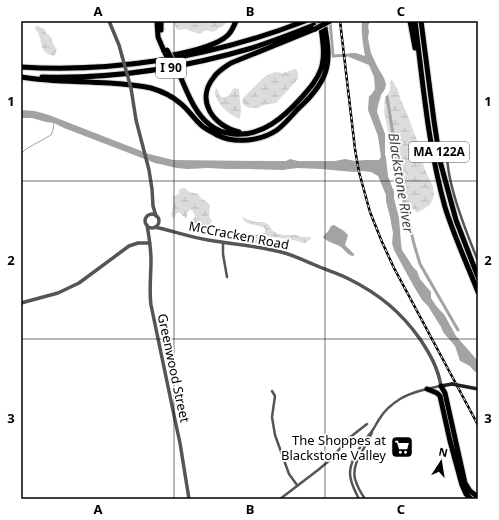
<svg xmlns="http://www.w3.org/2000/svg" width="499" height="520" viewBox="0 0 499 520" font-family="'Noto Sans',sans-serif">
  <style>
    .wetland { fill: url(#wetland-marsh) }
    .water { fill: #a3a3a3 }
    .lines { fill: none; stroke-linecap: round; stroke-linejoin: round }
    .stream { stroke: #a3a3a3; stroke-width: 1 }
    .canal { stroke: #a3a3a3; stroke-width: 3 }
    .motorway-casing { stroke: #dbdbdb; stroke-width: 7 }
    .minor { stroke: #555; stroke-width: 2.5 }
    .tertiary { stroke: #555; stroke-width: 3.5 }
    .secondary { stroke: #222; stroke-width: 3.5 }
    .motorway { stroke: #000; stroke-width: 5 }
    .rail-casing { stroke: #000; stroke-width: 2.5 }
    .rail { stroke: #fff; stroke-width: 1; stroke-dasharray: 3; stroke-linecap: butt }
    .motorway-bridge-casing { stroke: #dbdbdb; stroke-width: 7; stroke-linecap: butt }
    .tertiary-bridge { stroke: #555; stroke-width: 3.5 }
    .secondary-bridge { stroke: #222; stroke-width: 3.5 }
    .motorway-bridge { stroke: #000; stroke-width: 5 }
    .grid { fill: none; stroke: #000; stroke-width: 1; stroke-opacity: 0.55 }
    .labels { text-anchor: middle; stroke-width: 3.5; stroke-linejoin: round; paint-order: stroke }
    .shield { fill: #fff; stroke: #4c4c4c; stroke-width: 1 }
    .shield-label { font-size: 12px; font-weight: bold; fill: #000 }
    .street-label { font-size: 13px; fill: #000; stroke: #fff }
    .poi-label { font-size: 13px; fill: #000; stroke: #fff; text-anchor: end }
    .water-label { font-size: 14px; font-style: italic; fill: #444; stroke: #fff }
    .neatline { fill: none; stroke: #000; stroke-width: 1.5 }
    .grid-label { font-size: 13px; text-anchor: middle; font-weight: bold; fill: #000 }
  </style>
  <defs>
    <pattern id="wetland-marsh" width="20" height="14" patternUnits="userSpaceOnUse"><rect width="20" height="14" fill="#dcdcdc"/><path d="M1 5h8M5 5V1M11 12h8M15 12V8" fill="none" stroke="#bbb"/></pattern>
  </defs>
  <rect width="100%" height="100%" fill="#fff"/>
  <path class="wetland" d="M174 21H228L222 27 218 28 217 30C213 33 209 31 205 30L200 34 190 31 187 29 178 30 176 28Z
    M38 26 44 29 46 33 51 37 53 44 57 50 54 56C36 52 45 39 35 29V27Z
    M295 69H296L298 73V79L276 103 264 105 258 108H249L244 105 242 101 243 98 263 78 268 75 275 72 283 73Z
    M391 80 393 82 398 90 400 98 408 116 417 141 425 170 433 186 434 195 432 201 430 205 417 213 415 210 407 206 401 196 395 179 391 153V145L384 111 385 98 389 92 390 89V82Z
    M216 87 221 97H226L229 95 233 89 235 88 239 89 241 111 240 119C228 115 211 100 216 87Z
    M182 188H185L189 192 198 194C201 200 206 200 210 205L209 216 212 221C208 226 204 232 197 232L193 229 192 221 195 216 192 210H190L187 213V218L184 217 179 212 176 214 175 217 173 218 171 215 173 207V196L179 194V190Z
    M242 217 255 222H263L268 224 273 231 278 234 286 235H295L302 237H309L312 238 305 243 293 240 268 236 257 243H254L252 242V236L258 234 265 233V229L263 227C256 224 245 226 242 217Z"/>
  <path class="water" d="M362 21H370L368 26 369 32 368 38 371 53 377 66 384 78 386 84 385 89 381 95 380 99 378 105 377 112 385 134V154L386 158 388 176 394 192V198L399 218 401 243 402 250 413 267 417 271 420 279 431 292V298L437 307 444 314 456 336 478 361V373L474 371 470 366 460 361 455 346 443 332 441 327 428 306 422 300 413 285 394 250 392 243 393 233 390 217 386 201V195L378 176 371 172 362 171 354 172 321 169 297 168 283 170 248 169H227L208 168 188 169 177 168 155 163 64 128 54 123 46 122 32 118H21V110L35 111 49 115 149 154 173 160 266 161H286L290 159 298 161H335L345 159 355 161 365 160H379L381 157 378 136 368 110 369 96 371 95 375 89 374 77 369 65 349 57 350 53H356L365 56C363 43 361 34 362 21Z
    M334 225 344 231 348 235 345 245 354 254V256C348 256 345 250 341 247 335 243 328 243 323 237L329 230 331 226Z"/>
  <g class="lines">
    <path class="stream" d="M21 154 26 149 51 135 53 130 54 122"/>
    <path class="canal" d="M330 21 333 56 352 55
      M387 97 404 201 414 244 420 264 458 330"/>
    <g class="motorway-casing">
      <path id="motorway" d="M157 21 158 37 164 51
        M410 21 415 48
        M415 21C423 83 428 146 445 207 454 236 467 264 478 292
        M421 21 434 121 440 161 450 198 456 220 478 277
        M161 30V21
        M168 56C184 53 216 47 228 35 232 31 234 26 236 21
        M21 67C119 73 214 56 305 21
        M178 71C186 89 194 113 210 125 217 131 224 133 233 134 262 137 284 117 302 97 310 88 317 80 321 69 326 55 322 36 320 21
        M21 77C50 82 79 81 109 83 123 84 137 85 151 88 161 91 172 96 180 103 188 109 194 119 201 125 205 129 212 132 217 135 235 144 261 141 277 130 285 124 292 115 299 108 311 97 324 83 327 66 330 51 326 36 324 21
        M42 77C113 79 184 68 252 48 273 41 294 33 314 25
        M239 132C213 126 195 100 214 77 218 71 225 67 231 63L315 29
        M441 386 445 393 465 483 470 491 478 497
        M427 389 437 393 440 396 450 441 462 485 466 494 471 499"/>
    </g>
    <path class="minor" d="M448 145C442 173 467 234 478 261
      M223 242V254L227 277
      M272 391 275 396 272 417 275 435 289 474 297 485
      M280 499 318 470 330 460 349 438 367 424
      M359 499C355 491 350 483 350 473 350 459 363 442 372 431 375 427 377 422 380 418 385 410 392 404 400 399 412 392 426 389 440 386
      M365 499C361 493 357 486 355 479 351 461 367 448 372 432"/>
    <path class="tertiary" d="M109 21 119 45 122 56
      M131 88 136 120 149 170 152 189 153 206 156 216
      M145 221a7 7 0 1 1 14 0a7 7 0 1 1-14 0Z
      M147 225C149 237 151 248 151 260 151 275 149 291 151 305L175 420 180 443 189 499
      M155 227C173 231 190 237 208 240 233 244 257 246 281 252 293 255 303 260 315 265 326 270 338 273 349 279 379 294 401 312 420 339 430 354 438 368 441 386
      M21 303 58 293 79 283 129 246 138 243H150"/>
    <path class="secondary" d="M441 386 452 384"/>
    <use href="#motorway" class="motorway"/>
    <g class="rail-casing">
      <path id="rail" d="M340 21 355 149 359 172 370 212 382 242 394 268 478 425"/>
    </g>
    <use href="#rail" class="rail"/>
    <g class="motorway-bridge-casing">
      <path id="motorway-bridge" d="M315 29 330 21
        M167 50 178 71
        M164 51 174 72"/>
    </g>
    <path class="tertiary-bridge" d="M122 56 131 88"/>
    <path class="secondary-bridge" d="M452 384 478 389"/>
    <use href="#motorway-bridge" class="motorway-bridge"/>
  </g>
  <path class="grid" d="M174 21V499M325 21V499M21 181H478M21 339H478"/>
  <defs>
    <g id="supermarket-square" transform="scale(1.15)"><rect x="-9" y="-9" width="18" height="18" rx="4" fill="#000" stroke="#fff"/><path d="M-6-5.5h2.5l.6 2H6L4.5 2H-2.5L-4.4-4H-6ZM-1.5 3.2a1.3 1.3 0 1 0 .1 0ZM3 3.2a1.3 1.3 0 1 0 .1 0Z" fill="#fff"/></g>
  </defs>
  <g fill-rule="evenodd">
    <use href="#supermarket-square" x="402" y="447"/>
  </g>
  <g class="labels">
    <g class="shield">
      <rect x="156" y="58" width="30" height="20" rx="3"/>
      <rect x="409" y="142" width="60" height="20" rx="3"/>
    </g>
    <g class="shield-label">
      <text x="171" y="72">I 90</text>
      <text x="439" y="156">MA 122A</text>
    </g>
    <g class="street-label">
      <text transform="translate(239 235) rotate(11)" y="5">McCracken Road</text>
      <text transform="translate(174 368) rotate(78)" y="5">Greenwood Street</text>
    </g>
    <g class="poi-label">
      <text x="386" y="445">The Shoppes at<tspan x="386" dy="15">Blackstone Valley</tspan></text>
    </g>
    <g class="water-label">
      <text transform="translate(401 183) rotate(81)" y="5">Blackstone River</text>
    </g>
  </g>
  <rect width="499" height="520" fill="none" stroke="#ffffff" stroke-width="44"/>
  <g transform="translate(441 462) rotate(12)" stroke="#ffffff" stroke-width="3" paint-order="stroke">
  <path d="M0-3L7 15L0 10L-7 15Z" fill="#000000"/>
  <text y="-6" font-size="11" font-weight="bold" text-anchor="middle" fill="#000000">N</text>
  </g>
  <rect x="22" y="22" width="455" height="476" class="neatline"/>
  <g class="grid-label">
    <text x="98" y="16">A</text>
    <text x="250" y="16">B</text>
    <text x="401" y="16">C</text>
    <text x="11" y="106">1</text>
    <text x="488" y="106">1</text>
    <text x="11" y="265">2</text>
    <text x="488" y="265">2</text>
    <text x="11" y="423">3</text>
    <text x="488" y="423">3</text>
    <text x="98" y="514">A</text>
    <text x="250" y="514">B</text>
    <text x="401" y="514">C</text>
  </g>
</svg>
